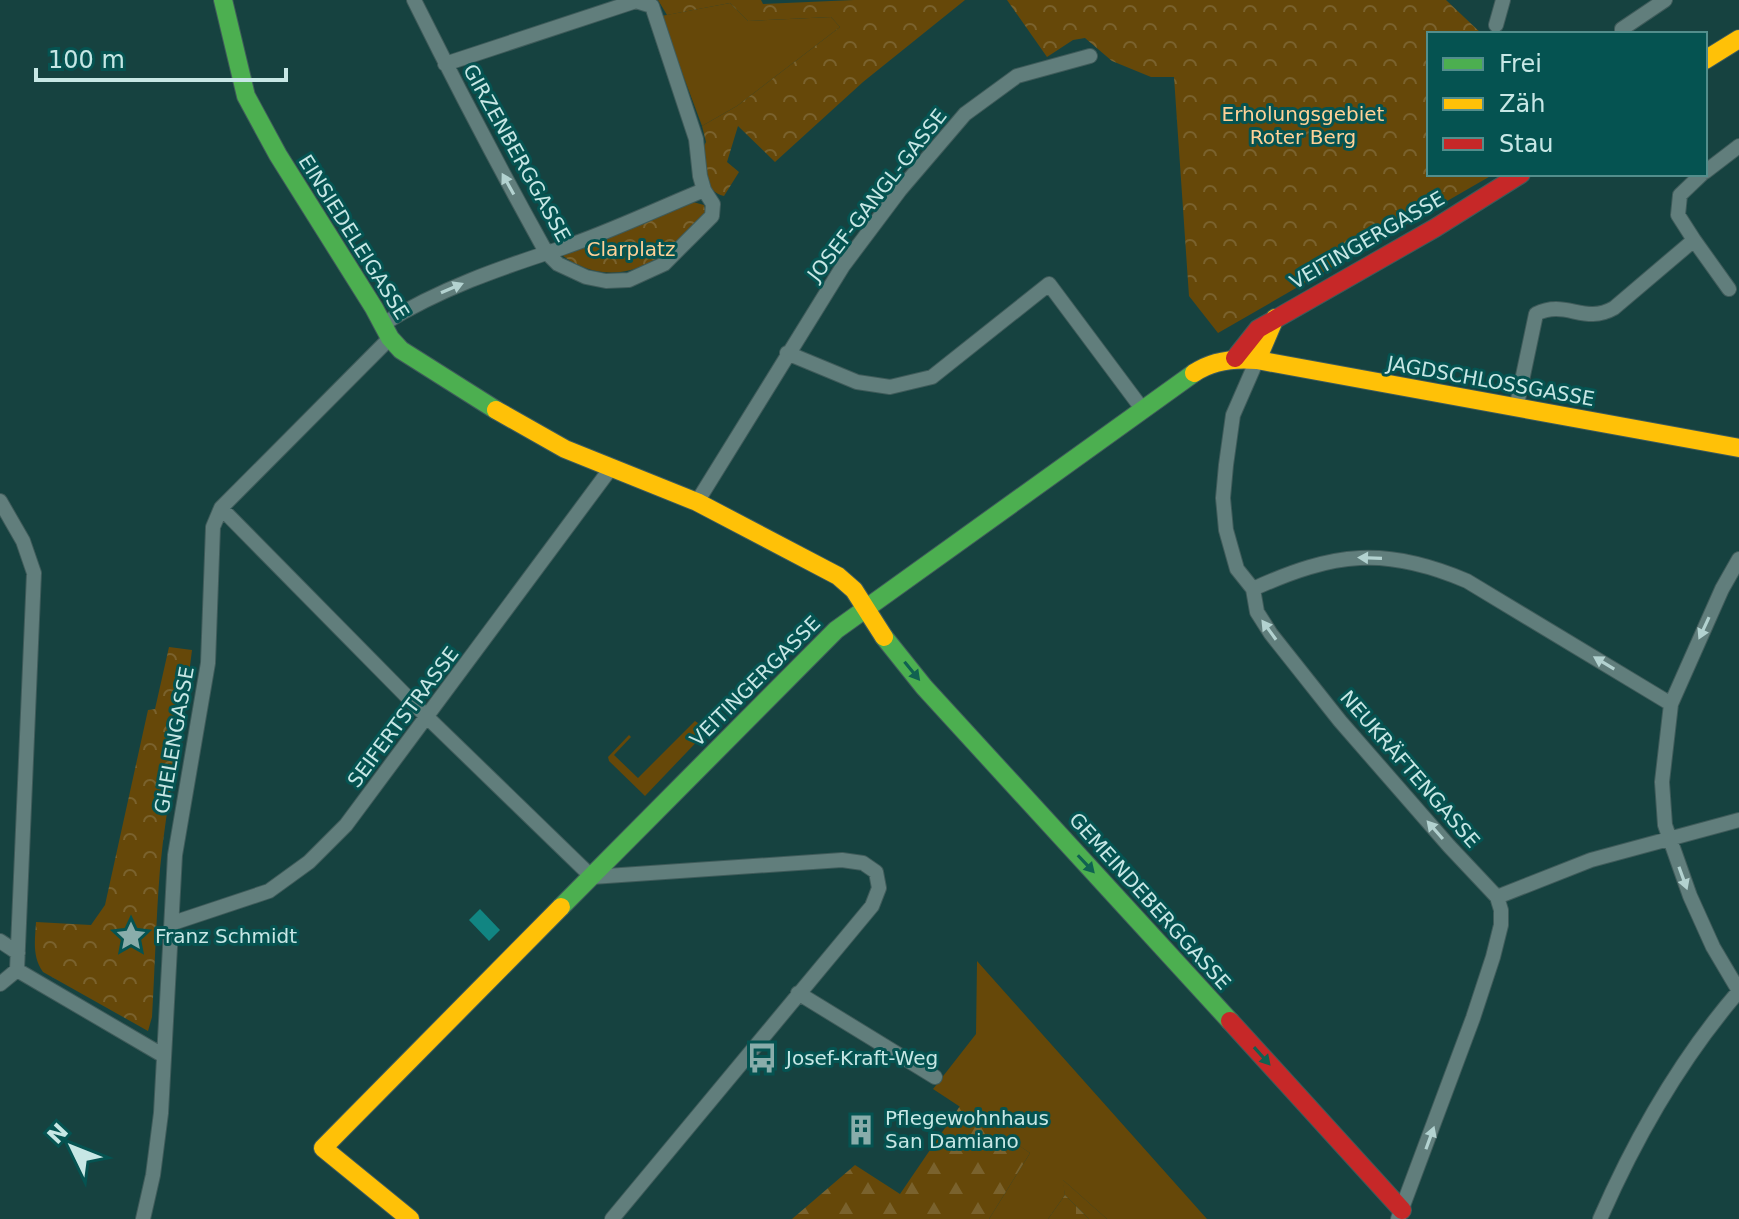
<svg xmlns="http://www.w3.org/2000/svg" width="1739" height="1219" viewBox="0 0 1739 1219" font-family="'DejaVu Sans',sans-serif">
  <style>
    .green { fill: #664809 }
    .forest { fill: url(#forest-firs) }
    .cemetery { fill: url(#cemetery-stones) }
    .park { fill: url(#park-crowns) }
    .water { fill: #118582 }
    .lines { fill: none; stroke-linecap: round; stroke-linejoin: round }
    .street-casing { stroke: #3f5b5a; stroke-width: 16 }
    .fast-casing { stroke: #3f5b5a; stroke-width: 20 }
    .slow-casing { stroke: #3f5b5a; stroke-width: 20 }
    .jam-casing { stroke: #3f5b5a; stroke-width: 20 }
    .street { stroke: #617e7c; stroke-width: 14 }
    .fast { stroke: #4caf50; stroke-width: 18 }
    .slow { stroke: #ffc107; stroke-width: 18 }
    .jam { stroke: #c62828; stroke-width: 18 }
    .oneway { fill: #b3d2d0 }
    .oneway2 { fill: #106151 }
    .labels { text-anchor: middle; stroke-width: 6; stroke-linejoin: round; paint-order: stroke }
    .park-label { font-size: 20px; fill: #ffd197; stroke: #055351 }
    .street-label { font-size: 20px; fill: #c7e7e5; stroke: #055351 }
    .poi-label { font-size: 20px; fill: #c7e7e5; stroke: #055351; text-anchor: start }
  </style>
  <defs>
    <pattern id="forest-firs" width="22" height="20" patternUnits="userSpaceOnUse" patternTransform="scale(2)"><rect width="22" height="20" fill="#664809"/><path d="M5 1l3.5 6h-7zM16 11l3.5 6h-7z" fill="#7a622d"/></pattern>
    <pattern id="cemetery-stones" width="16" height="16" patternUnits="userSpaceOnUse" patternTransform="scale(2)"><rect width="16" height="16" fill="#664809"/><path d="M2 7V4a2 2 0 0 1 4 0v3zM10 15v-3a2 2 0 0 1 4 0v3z" fill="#7a622d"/></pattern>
    <pattern id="park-crowns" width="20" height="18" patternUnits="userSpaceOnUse" patternTransform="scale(2)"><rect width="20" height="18" fill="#664809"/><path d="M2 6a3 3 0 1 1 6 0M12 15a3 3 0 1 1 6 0" fill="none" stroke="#7a622d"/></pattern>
  </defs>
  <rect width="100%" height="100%" fill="#164240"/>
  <path class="green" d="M730 3 748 21 831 17 840 27 737 106 702 126 661 16Z
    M695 721 708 730 645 796 609 761 608 757 629 735 631 737 614 755 638 778Z
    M977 961 1207 1219H1107L1063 1180 1065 1195 1048 1219H989L1030 1153 933 1089 976 1034Z"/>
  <path class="forest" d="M960 1106 1030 1153 989 1219H792L855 1165 900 1194Z
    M1062 1179 1107 1219H1089L1065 1195Z"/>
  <path class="cemetery" d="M1065 1195 1089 1219H1048Z"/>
  <path class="park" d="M658 0H761L763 4 854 0H965L863 82 775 162 738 126 727 162 739 172 724 196C704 192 705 166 702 150L706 142 702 126 737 106 840 27 831 17 748 21 730 3 667 15Z
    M1007 0H1446L1482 34H1429V174H1494L1218 333 1189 296 1174 77H1151L1112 61 1085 38 1073 40 1047 57Z
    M693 202 704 205 706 213C667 260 618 296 560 254Z
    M169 647 192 650C184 723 167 795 160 869 156 918 155 967 152 1017L148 1031 43 972C32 956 35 941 36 922L91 925 105 905 148 710 155 709Z"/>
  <path class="water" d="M480 909 500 930 489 941 469 920Z"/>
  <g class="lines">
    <g class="street-casing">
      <path id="street" d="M414 0C456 85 500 169 546 252L558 264 586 277 606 281 629 280 664 264 712 216 713 204 704 190 700 176 696 139 652 6 636 1 445 64
        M1496 25 1503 0
        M1622 34V29L1665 0
        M1705 172 1739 146
        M1694 240 1729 289
        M383 324C439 289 500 268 562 248 610 232 657 209 704 190
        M787 353 857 382 890 387 932 377 1049 284 1143 410
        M1257 360 1233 415 1226 465 1223 498 1226 530 1237 569 1253 589 1257 612 1271 634 1340 721 1449 846 1497 897 1501 910V925L1493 957 1473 1018 1398 1219
        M1516 409 1536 314C1566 299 1584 325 1614 308L1694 240 1678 215 1680 195 1702 174
        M0 501 23 541 34 573 17 970 0 984
        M697 502 843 266 900 190 965 114 1017 76 1090 56
        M221 508 427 717 592 877 842 860 863 863 876 872 879 888 872 906 612 1219
        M1739 559 1722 589 1671 704 1662 782 1665 825 1690 896 1713 947 1739 991
        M1253 589C1334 552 1385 546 1467 581L1671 704
        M1497 897 1591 860 1739 820
        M173 923 269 891 309 862 346 825 611 468
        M0 941 18 953
        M17 970 164 1056
        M798 993 935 1077
        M143 1219 153 1175 161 1113 175 855 208 663 213 527 221 508 390 338
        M1600 1219C1635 1139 1682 1057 1739 991"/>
    </g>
    <g class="fast-casing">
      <path id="fast" d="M223 0 246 96 278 155 374 308 390 338 401 350 496 410
        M884 637 924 687 1230 1021
        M561 907 836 630 1194 373"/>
    </g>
    <g class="slow-casing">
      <path id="slow" d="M1705 60 1739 39
        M1257 360 1275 318
        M1194 373C1213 360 1235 358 1257 360L1739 448
        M496 410 565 449 697 502 838 576 854 590 884 637
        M410 1219 323 1148 561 907"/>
    </g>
    <g class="jam-casing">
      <path id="jam" d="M1235 358 1258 329 1435 228 1521 174
        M1230 1021 1402 1210"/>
    </g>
    <use href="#street" class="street"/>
    <use href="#fast" class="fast"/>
    <use href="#slow" class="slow"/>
    <use href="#jam" class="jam"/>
  </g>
  <defs><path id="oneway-solid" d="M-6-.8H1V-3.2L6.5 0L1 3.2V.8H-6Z" transform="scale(2)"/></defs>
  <g class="oneway">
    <use href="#oneway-solid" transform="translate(508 184) rotate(-119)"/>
    <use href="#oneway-solid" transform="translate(452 288) rotate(-23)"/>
    <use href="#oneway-solid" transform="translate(1370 558) rotate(-178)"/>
    <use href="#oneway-solid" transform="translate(1704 628) rotate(115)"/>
    <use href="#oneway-solid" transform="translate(1269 630) rotate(-126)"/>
    <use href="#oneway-solid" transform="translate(1604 663) rotate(-149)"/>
    <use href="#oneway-solid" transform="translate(1435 830) rotate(-131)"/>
    <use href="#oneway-solid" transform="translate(1683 878) rotate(70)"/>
    <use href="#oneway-solid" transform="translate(1430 1138) rotate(-70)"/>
  </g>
  <g class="oneway2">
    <use href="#oneway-solid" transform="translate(912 671) rotate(51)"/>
    <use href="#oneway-solid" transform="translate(1086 864) rotate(47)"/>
    <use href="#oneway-solid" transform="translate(1262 1056) rotate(48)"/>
  </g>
  <defs>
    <g id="sight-bare" transform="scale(2.4)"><path d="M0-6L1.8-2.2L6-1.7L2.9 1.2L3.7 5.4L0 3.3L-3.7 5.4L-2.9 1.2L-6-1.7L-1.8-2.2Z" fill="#89adab" stroke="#055351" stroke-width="2.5" paint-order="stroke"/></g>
    <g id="bus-bare" transform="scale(2.4)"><path d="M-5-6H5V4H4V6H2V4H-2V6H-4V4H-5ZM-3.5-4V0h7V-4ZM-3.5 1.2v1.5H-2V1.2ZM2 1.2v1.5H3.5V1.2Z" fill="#89adab" stroke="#055351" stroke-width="2.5" paint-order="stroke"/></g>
    <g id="building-bare" transform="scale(2.4)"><path d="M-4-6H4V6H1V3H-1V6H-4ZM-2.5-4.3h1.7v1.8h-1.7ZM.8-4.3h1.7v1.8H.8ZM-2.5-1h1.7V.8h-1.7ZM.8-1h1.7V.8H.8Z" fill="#89adab" stroke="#055351" stroke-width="2.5" paint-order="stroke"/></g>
  </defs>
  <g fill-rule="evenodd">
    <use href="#sight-bare" x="131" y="936"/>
    <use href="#bus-bare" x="762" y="1058"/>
    <use href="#building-bare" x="861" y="1130"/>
  </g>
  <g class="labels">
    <g class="park-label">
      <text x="1303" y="121">Erholungsgebiet<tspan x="1303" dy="23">Roter Berg</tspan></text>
      <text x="631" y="256">Clarplatz</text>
    </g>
    <g class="street-label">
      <text transform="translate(517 153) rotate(61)" y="7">GIRZENBERGGASSE</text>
      <text transform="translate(877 195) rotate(-52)" y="7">JOSEF-GANGL-GASSE</text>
      <text transform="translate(354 237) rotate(58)" y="7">EINSIEDELEIGASSE</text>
      <text transform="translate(1367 240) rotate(-30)" y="7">VEITINGERGASSE</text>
      <text transform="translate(1491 381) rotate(10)" y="7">JAGDSCHLOSSGASSE</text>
      <text transform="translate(755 681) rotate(-45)" y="7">VEITINGERGASSE</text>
      <text transform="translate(403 717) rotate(-53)" y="7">SEIFERTSTRASSE</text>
      <text transform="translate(174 740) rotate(-80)" y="7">GHELENGASSE</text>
      <text transform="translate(1410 769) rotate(49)" y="7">NEUKRÄFTENGASSE</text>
      <text transform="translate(1150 901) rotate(48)" y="7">GEMEINDEBERGGASSE</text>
    </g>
    <g class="poi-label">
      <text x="155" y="943">Franz Schmidt</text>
      <text x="786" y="1065">Josef-Kraft-Weg</text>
      <text x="885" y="1125">Pflegewohnhaus<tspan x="885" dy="23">San Damiano</tspan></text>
    </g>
  </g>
  <rect x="1427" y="32" width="280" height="144" fill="#055351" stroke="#538e8c" stroke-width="2"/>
  <rect x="1443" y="58" width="40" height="12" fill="#4caf50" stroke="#538e8c" stroke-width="2"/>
  <text x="1499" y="72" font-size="24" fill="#c7e7e5">Frei</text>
  <rect x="1443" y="98" width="40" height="12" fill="#ffc107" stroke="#538e8c" stroke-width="2"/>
  <text x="1499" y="112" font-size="24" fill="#c7e7e5">Zäh</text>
  <rect x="1443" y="138" width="40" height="12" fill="#c62828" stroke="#538e8c" stroke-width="2"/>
  <text x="1499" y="152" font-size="24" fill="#c7e7e5">Stau</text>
  <g transform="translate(72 1147) rotate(313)" stroke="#055351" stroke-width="6" paint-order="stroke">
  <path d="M0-6L14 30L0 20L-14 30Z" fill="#c7e7e5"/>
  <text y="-12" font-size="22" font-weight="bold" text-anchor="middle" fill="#c7e7e5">N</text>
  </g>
  <path d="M36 68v12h250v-12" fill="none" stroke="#c7e7e5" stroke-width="4"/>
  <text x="48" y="68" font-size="24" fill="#c7e7e5" stroke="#055351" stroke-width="6" paint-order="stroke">100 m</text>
</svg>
